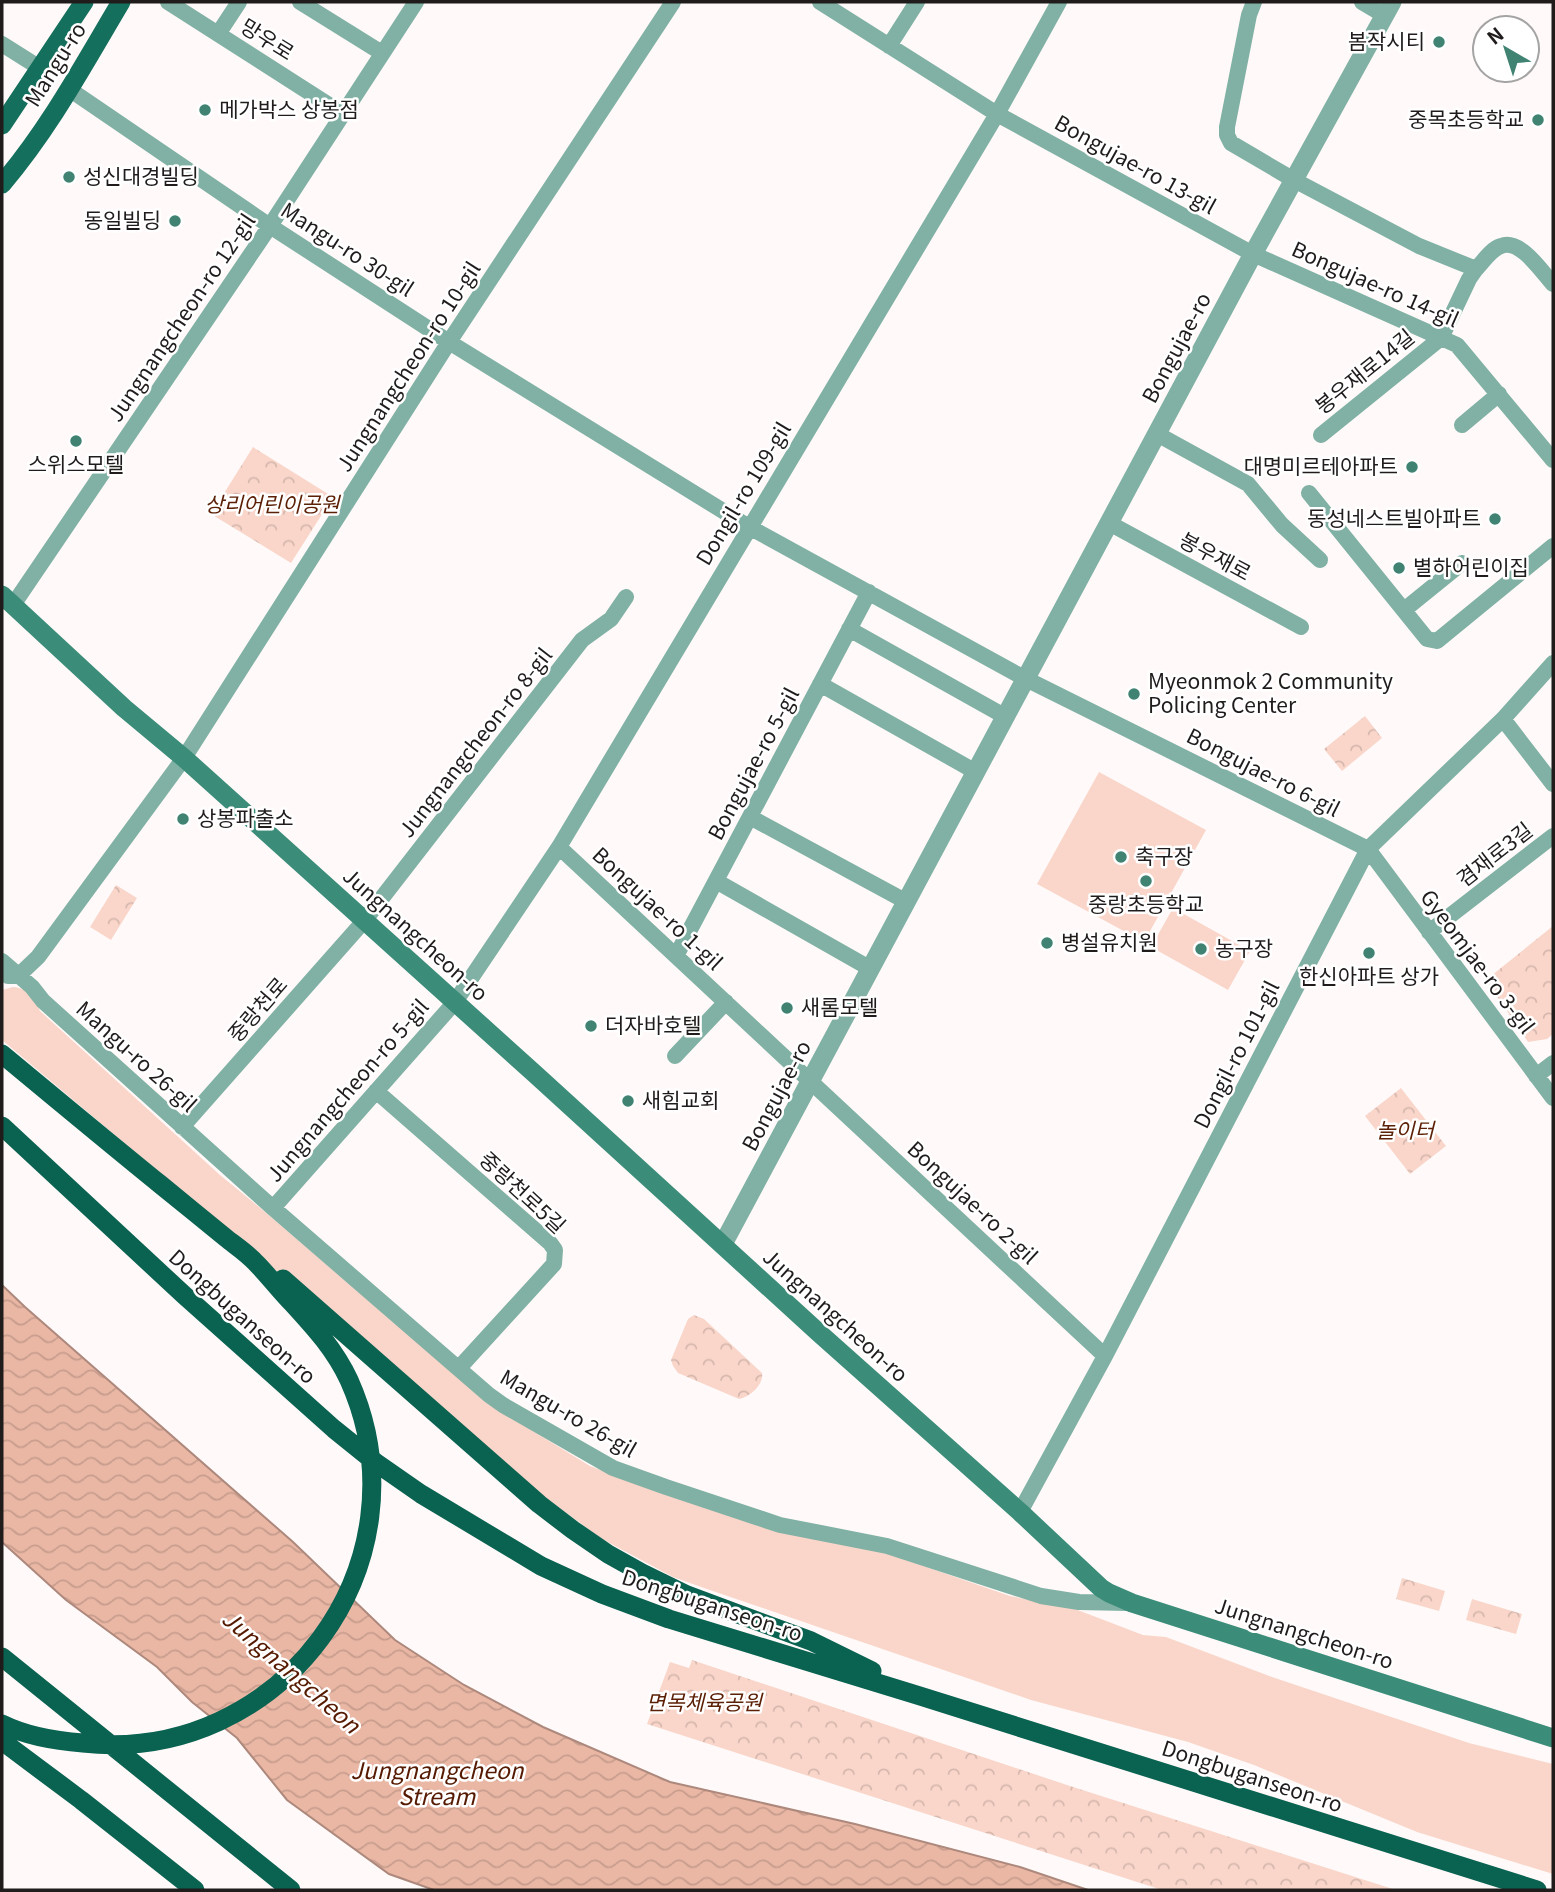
<svg xmlns="http://www.w3.org/2000/svg" width="1555" height="1892" viewBox="0 0 1555 1892" font-family="Georgia,'Noto Sans KR',serif">
  <style>
    .grass { fill: #fad6ca }
    .forest { fill: url(#forest-crowns) }
    .water { fill: url(#water-waves); stroke: #ad887c; stroke-width: 2 }
    .lines { fill: none; stroke-linecap: round; stroke-linejoin: round }
    .minor { stroke: #80b1a4; stroke-width: 16 }
    .tertiary { stroke: #80b1a4; stroke-width: 19 }
    .secondary { stroke: #3b8d7a; stroke-width: 19 }
    .primary { stroke: #156f5d; stroke-width: 19 }
    .trunk { stroke: #0a6251; stroke-width: 19 }
    .poi-dot { fill: #418373; stroke: #fff; stroke-width: 2.5 }
    .labels { text-anchor: middle; stroke-width: 5; stroke-linejoin: round; paint-order: stroke }
    .street-label { font-size: 21px; fill: #1f1c1b; stroke: #fff }
    .poi-label { font-size: 21px; fill: #1f1c1b; stroke: #fff; text-anchor: start }
    .park-label { font-size: 21px; font-style: italic; fill: #5c2006; stroke: #fff }
    .water-label { font-size: 23px; font-style: italic; fill: #551a01; stroke: #fff }
  </style>
  <defs>
    <pattern id="forest-crowns" width="20" height="18" patternUnits="userSpaceOnUse" patternTransform="scale(1.75)"><rect width="20" height="18" fill="#fad6ca"/><path d="M2 6a3 3 0 1 1 6 0M12 15a3 3 0 1 1 6 0" fill="none" stroke="#d6b7ad"/></pattern>
    <pattern id="water-waves" width="16" height="10" patternUnits="userSpaceOnUse" patternTransform="scale(1.75)"><rect width="16" height="10" fill="#eab7a5"/><path d="M0 5q4-4 8 0t8 0" fill="none" stroke="#c89d8d"/></pattern>
  </defs>
  <rect width="100%" height="100%" fill="#fffaf9"/>
  <path class="grass" d="M1099 772 1206 830 1144 942 1037 884Z
    M1173 908 1250 951 1228 990 1151 947Z
    M13 987C28 988 35 998 40 1011L220 1175 264 1211 489 1404 590 1466 670 1496 889 1554 1010 1596 1075 1609 1143 1635 1166 1637 1272 1677 1469 1743 1553 1764V1874L1417 1832 1254 1765 1188 1742 1031 1700 704 1588 673 1577 602 1539 543 1496 2 1040V990Z"/>
  <path class="forest" d="M253 447 333 497 291 563 211 514Z
    M1365 716 1382 738 1342 771 1324 749Z
    M116 885 137 898 111 940 90 927Z
    M1553 926V1034L1547 1039 1528 1042 1486 980Z
    M1401 1088 1446 1146 1410 1174 1365 1116Z
    M694 1315 704 1319 762 1373C764 1384 750 1397 739 1399L678 1373 673 1366 671 1360 688 1319Z
    M1402 1578 1445 1591 1439 1611 1396 1599Z
    M1472 1599 1522 1614 1516 1634 1466 1620Z
    M692 1660 1070 1786 1396 1890H1162L647 1724 670 1662 689 1668Z"/>
  <path class="water" d="M2 1285 25 1307 293 1542 395 1640 464 1685 543 1727 670 1782 855 1824 1020 1867 1088 1890H434L389 1874 287 1800 237 1738 192 1702 157 1667 66 1600 2 1542Z"/>
  <g class="lines">
    <path class="minor" d="M168 2 343 114
      M300 2 382 53
      M820 2 997 114 1253 254 1457 345 1553 460
      M1254 2 1249 15 1227 127V135L1231 143 1294 180 1419 246 1476 269C1483 262 1491 249 1501 246 1520 238 1542 272 1553 284
      M1362 2 1384 15
      M218 34 239 2
      M2 44 40 68
      M889 46 917 2
      M69 89 270 226 449 342 749 527 1026 679 1368 849 1553 1098
      M1462 425 1499 394
      M1157 434 1248 484 1282 525 1320 560
      M1321 435 1441 338 1469 279 1476 269
      M1309 493 1427 639 1437 641 1553 546
      M1109 523 1301 627
      M13 605 270 226 416 2
      M1404 610 1462 563
      M849 629 1006 717
      M820 684 976 772
      M1503 719 1553 784
      M750 817 907 902
      M559 847 1105 1356
      M716 881 871 969
      M1429 932 1553 836
      M676 956 869 592
      M2 961 32 987 43 1001 273 1208 489 1395 503 1405 613 1468 666 1487 780 1525 887 1546 1041 1596 1079 1602 1127 1603
      M8 976H18L38 957 184 758 449 342 673 2
      M675 1056 726 1002
      M1536 1076 1553 1063
      M376 1091 550 1243 555 1250 554 1264 459 1368
      M182 1127 364 921 582 640 611 619 626 597
      M273 1208 455 1002 559 847 997 114 1059 2
      M1020 1512 1105 1356 1368 849 1503 719 1553 663"/>
    <path class="tertiary" d="M723 1244 1253 254 1392 2"/>
    <path class="secondary" d="M2 595 124 708 184 758 535 1074 819 1333 1020 1512 1101 1588 1109 1593 1132 1603 1553 1738"/>
    <path class="primary" d="M2 125 84 2
      M2 184C49 129 84 64 121 2"/>
    <path class="trunk" d="M2 1054C55 1098 108 1142 161 1185 183 1203 204 1220 226 1238 236 1246 247 1253 256 1263 269 1276 280 1291 293 1304 315 1328 335 1350 349 1380 431 1563 280 1765 83 1743 56 1741 26 1736 2 1724
      M2 1126 184 1295 334 1429 375 1462 421 1494 541 1566 602 1594 669 1619 920 1696 1537 1890
      M283 1279 539 1504 573 1530 608 1554 642 1573 687 1595 811 1641 872 1671
      M2 1657 291 1890
      M2 1741 81 1800 195 1890"/>
  </g>
  <g class="poi-dot">
    <circle cx="1439" cy="42" r="7"/>
    <circle cx="205" cy="110" r="7"/>
    <circle cx="1538" cy="120" r="7"/>
    <circle cx="69" cy="177" r="7"/>
    <circle cx="175" cy="221" r="7"/>
    <circle cx="76" cy="441" r="7"/>
    <circle cx="1412" cy="467" r="7"/>
    <circle cx="1495" cy="519" r="7"/>
    <circle cx="1399" cy="568" r="7"/>
    <circle cx="1134" cy="694" r="7"/>
    <circle cx="183" cy="819" r="7"/>
    <circle cx="1121" cy="857" r="7"/>
    <circle cx="1146" cy="881" r="7"/>
    <circle cx="1047" cy="943" r="7"/>
    <circle cx="1201" cy="949" r="7"/>
    <circle cx="1369" cy="953" r="7"/>
    <circle cx="787" cy="1008" r="7"/>
    <circle cx="591" cy="1026" r="7"/>
    <circle cx="628" cy="1101" r="7"/>
  </g>
  <g class="labels">
    <g class="street-label">
      <text transform="translate(267 40) rotate(32)" y="7">망우로</text>
      <text transform="translate(56 65) rotate(-58)" y="7">Mangu-ro</text>
      <text transform="translate(1135 165) rotate(29)" y="7">Bongujae-ro 13-gil</text>
      <text transform="translate(347 250) rotate(33)" y="7">Mangu-ro 30-gil</text>
      <text transform="translate(1375 285) rotate(24)" y="7">Bongujae-ro 14-gil</text>
      <text transform="translate(182 318) rotate(-56)" y="7">Jungnangcheon-ro 12-gil</text>
      <text transform="translate(1177 348) rotate(-62)" y="7">Bongujae-ro</text>
      <text transform="translate(409 367) rotate(-57)" y="7">Jungnangcheon-ro 10-gil</text>
      <text transform="translate(1365 372) rotate(-39)" y="7">봉우재로14길</text>
      <text transform="translate(744 494) rotate(-59)" y="7">Dongil-ro 109-gil</text>
      <text transform="translate(1215 557) rotate(28)" y="7">봉우재로</text>
      <text transform="translate(476 743) rotate(-52)" y="7">Jungnangcheon-ro 8-gil</text>
      <text transform="translate(754 764) rotate(-62)" y="7">Bongujae-ro 5-gil</text>
      <text transform="translate(1263 773) rotate(27)" y="7">Bongujae-ro 6-gil</text>
      <text transform="translate(1495 855) rotate(-38)" y="7">겸재로3길</text>
      <text transform="translate(657 909) rotate(43)" y="7">Bongujae-ro 1-gil</text>
      <text transform="translate(415 935) rotate(42)" y="7">Jungnangcheon-ro</text>
      <text transform="translate(1477 962) rotate(53)" y="7">Gyeomjae-ro 3-gil</text>
      <text transform="translate(258 1010) rotate(-49)" y="7">중랑천로</text>
      <text transform="translate(1237 1055) rotate(-63)" y="7">Dongil-ro 101-gil</text>
      <text transform="translate(136 1057) rotate(42)" y="7">Mangu-ro 26-gil</text>
      <text transform="translate(348 1091) rotate(-49)" y="7">Jungnangcheon-ro 5-gil</text>
      <text transform="translate(777 1096) rotate(-62)" y="7">Bongujae-ro</text>
      <text transform="translate(522 1193) rotate(43)" y="7">중랑천로5길</text>
      <text transform="translate(972 1203) rotate(43)" y="7">Bongujae-ro 2-gil</text>
      <text transform="translate(835 1316) rotate(42)" y="7">Jungnangcheon-ro</text>
      <text transform="translate(242 1317) rotate(42)" y="7">Dongbuganseon-ro</text>
      <text transform="translate(568 1414) rotate(30)" y="7">Mangu-ro 26-gil</text>
      <text transform="translate(712 1606) rotate(18)" y="7">Dongbuganseon-ro</text>
      <text transform="translate(1304 1634) rotate(18)" y="7">Jungnangcheon-ro</text>
      <text transform="translate(1252 1777) rotate(18)" y="7">Dongbuganseon-ro</text>
    </g>
    <g class="poi-label">
      <text x="1425" y="49" text-anchor="end">봄작시티</text>
      <text x="219" y="117">메가박스 상봉점</text>
      <text x="1524" y="127" text-anchor="end">중목초등학교</text>
      <text x="83" y="184">성신대경빌딩</text>
      <text x="161" y="228" text-anchor="end">동일빌딩</text>
      <text x="76" y="472" text-anchor="middle">스위스모텔</text>
      <text x="1398" y="474" text-anchor="end">대명미르테아파트</text>
      <text x="1481" y="526" text-anchor="end">동성네스트빌아파트</text>
      <text x="1413" y="575">별하어린이집</text>
      <text x="1148" y="689">Myeonmok 2 Community<tspan x="1148" dy="24">Policing Center</tspan></text>
      <text x="197" y="826">상봉파출소</text>
      <text x="1135" y="864">축구장</text>
      <text x="1146" y="912" text-anchor="middle">중랑초등학교</text>
      <text x="1061" y="950">병설유치원</text>
      <text x="1215" y="956">농구장</text>
      <text x="1369" y="984" text-anchor="middle">한신아파트 상가</text>
      <text x="801" y="1015">새롬모텔</text>
      <text x="605" y="1033">더자바호텔</text>
      <text x="642" y="1108">새힘교회</text>
    </g>
    <g class="park-label">
      <text x="272" y="512">상리어린이공원</text>
      <text x="1405" y="1138">놀이터</text>
      <text x="704" y="1710">면목체육공원</text>
    </g>
    <g class="water-label">
      <text transform="translate(291 1672) rotate(41)" y="8">Jungnangcheon</text>
      <text x="437" y="1779">Jungnangcheon<tspan x="437" dy="26">Stream</tspan></text>
    </g>
  </g>
  <rect width="1555" height="1892" fill="none" stroke="#1f1c1b" stroke-width="7"/>
  <g transform="translate(1506 49) rotate(321)"><circle r="33" fill="#ffffff" stroke="#a5a4a4" stroke-width="2"/>
  <path d="M0-5L12 26L0 18L-12 26Z" fill="#418373"/>
  <text y="-10" font-size="19" font-weight="bold" text-anchor="middle" fill="#1f1c1b">N</text>
  </g>
</svg>
